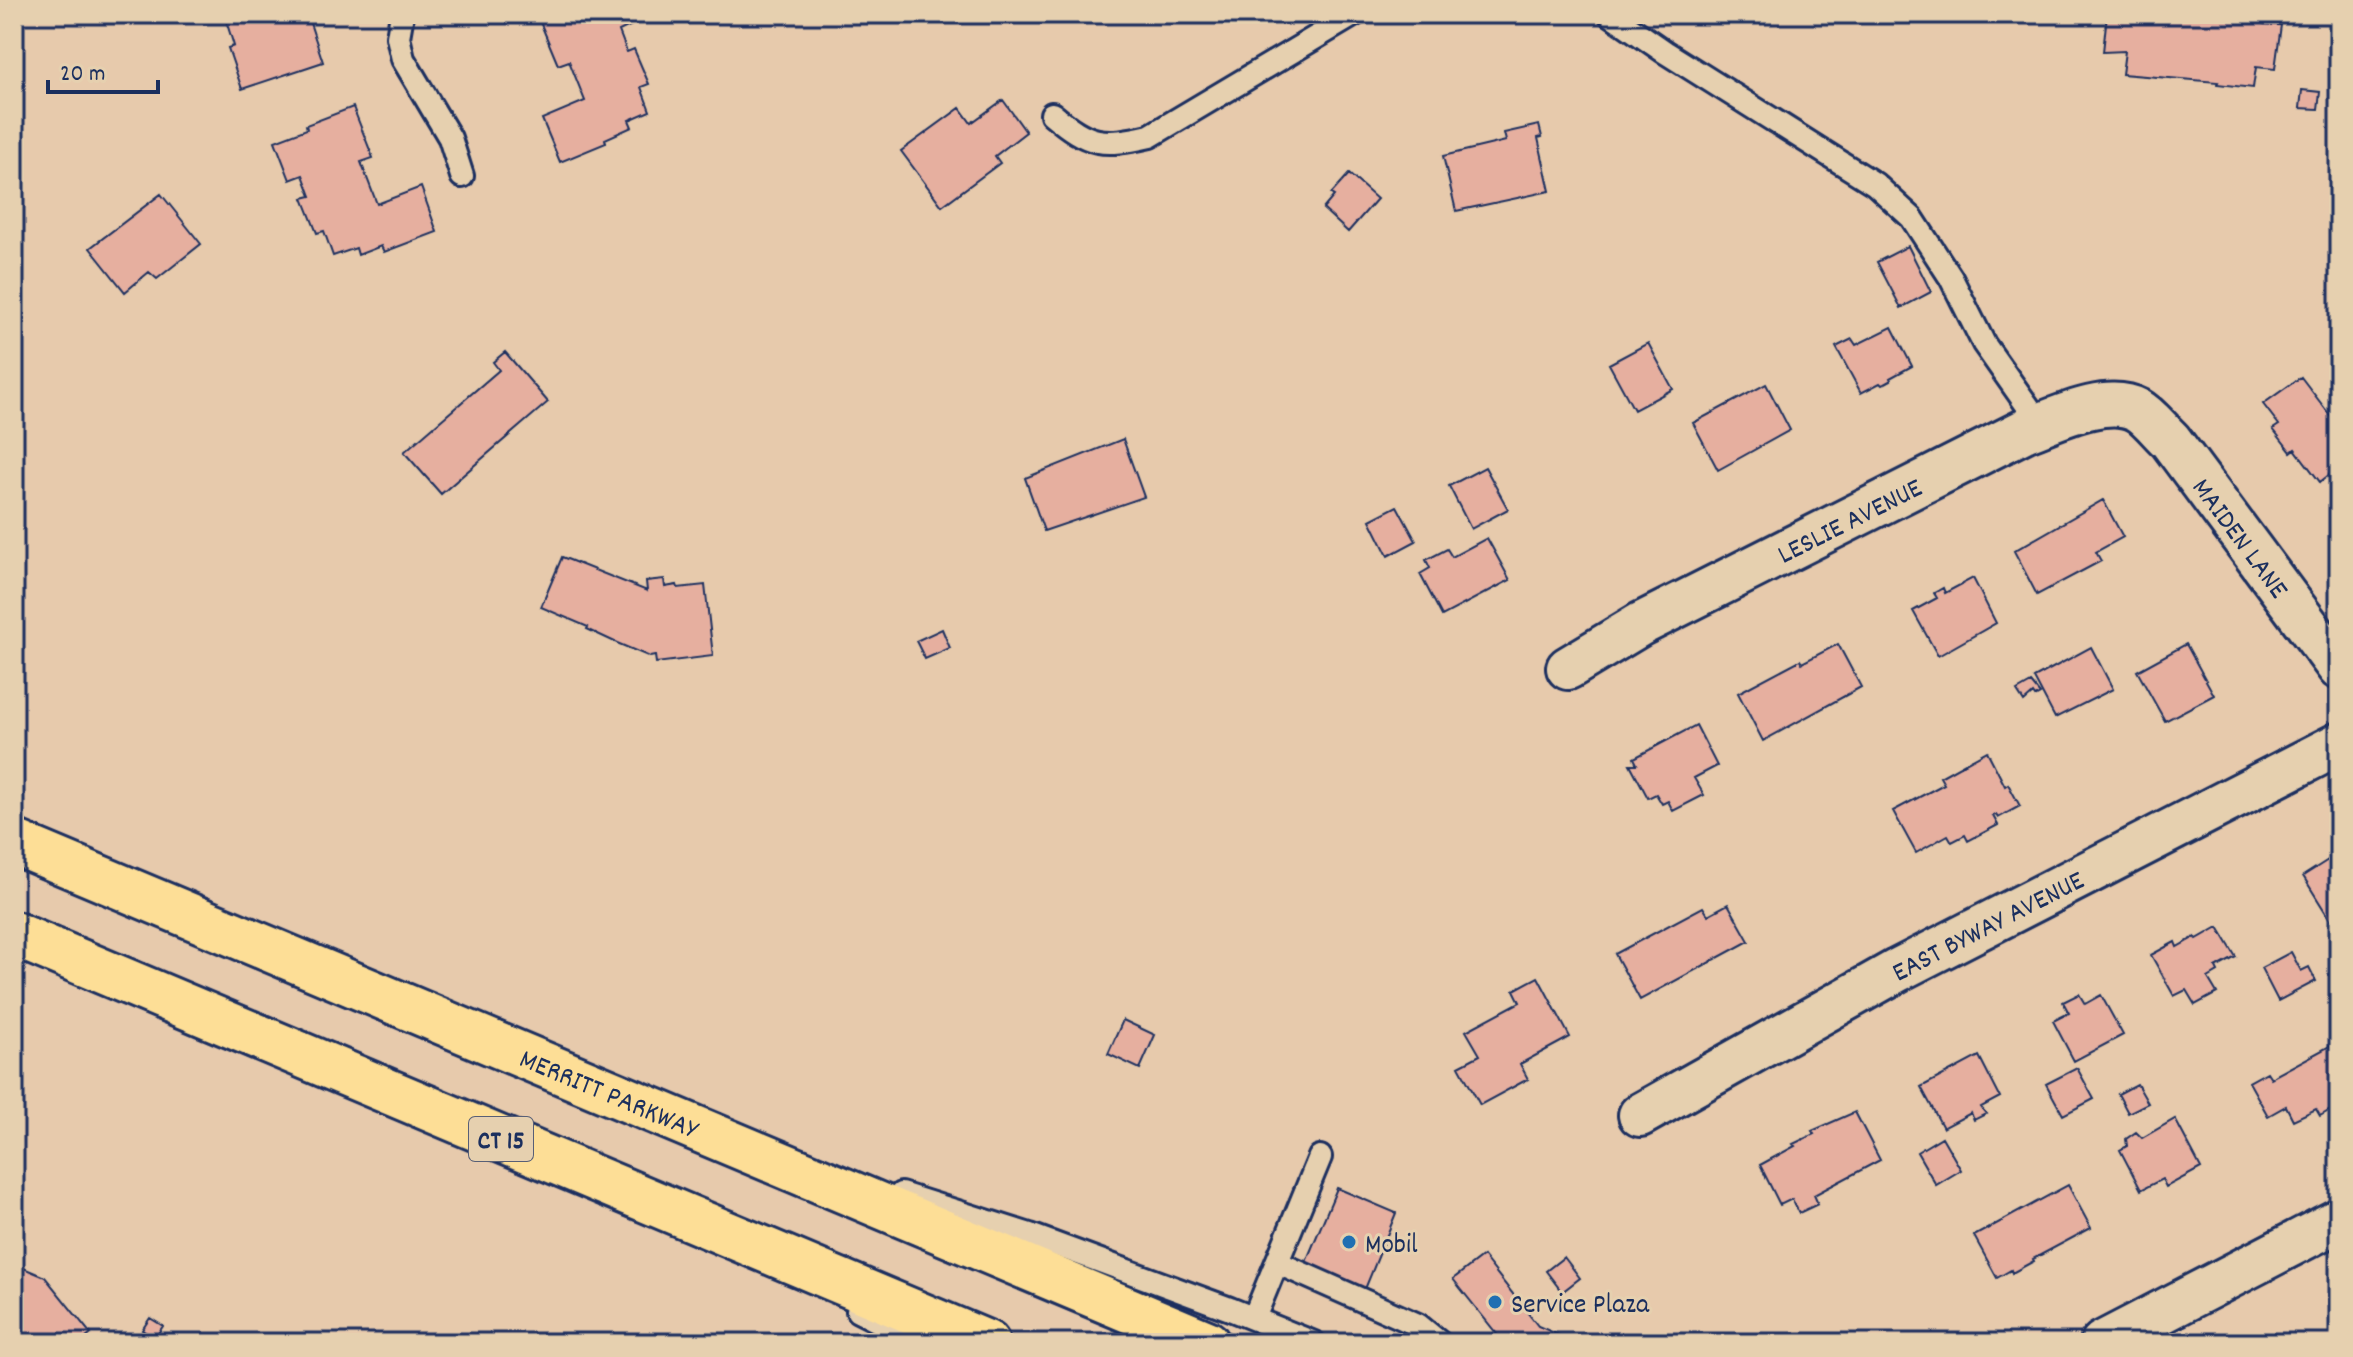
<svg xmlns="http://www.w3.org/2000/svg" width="2353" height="1357" viewBox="0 0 2353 1357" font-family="Dekko,sans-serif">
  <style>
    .building { fill: #e6af9f; stroke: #1b2f5e; stroke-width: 2 }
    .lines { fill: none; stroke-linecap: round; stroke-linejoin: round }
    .service-casing { stroke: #1b2f5e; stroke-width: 28 }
    .minor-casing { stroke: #1b2f5e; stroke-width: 48 }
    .motorway-casing { stroke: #1b2f5e; stroke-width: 50 }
    .service { stroke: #e6d0af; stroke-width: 22 }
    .minor { stroke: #e6d0af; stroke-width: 42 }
    .motorway { stroke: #fdde96; stroke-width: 44 }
    .poi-dot { fill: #1f6fb2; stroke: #e6d0af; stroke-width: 3 }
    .labels { text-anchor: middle; stroke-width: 6; stroke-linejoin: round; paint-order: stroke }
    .shield { fill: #e6d0af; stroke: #585f76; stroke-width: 2 }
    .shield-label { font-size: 26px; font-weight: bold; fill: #1b2f5e }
    .street-label { font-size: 28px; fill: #1b2f5e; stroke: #e6d0af }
    .poi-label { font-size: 28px; fill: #1b2f5e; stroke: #e6d0af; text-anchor: start }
  </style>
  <rect width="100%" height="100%" fill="#e7caac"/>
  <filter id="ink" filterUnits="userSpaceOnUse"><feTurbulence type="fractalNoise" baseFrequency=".0125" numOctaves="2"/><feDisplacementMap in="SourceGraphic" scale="16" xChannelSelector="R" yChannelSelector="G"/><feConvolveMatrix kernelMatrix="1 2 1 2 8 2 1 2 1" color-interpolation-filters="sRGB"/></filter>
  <g filter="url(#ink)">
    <path class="building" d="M224 14H307L323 62 242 89 228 48 234 46Z
      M546 14H630L634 24 619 31 627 52 634 49 649 84 641 87 650 111 629 120 632 127 605 139 606 143 560 162 542 119 585 101 569 61 558 65 538 17Z
      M2107 14H2189L2224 17 2225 14H2232L2260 17V22L2264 24 2281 25 2275 69 2256 67 2253 88 2217 84 2218 82 2122 74 2125 51 2103 52Z
      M2302 90 2320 92 2318 109 2300 108Z
      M1003 100 1026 132 995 156 1000 163 942 206 901 151 960 108 971 123Z
      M353 107 373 158 361 162 377 204 421 187 437 232 384 252 381 246 358 255 356 248 333 256 324 231 317 233 303 198 311 196 303 175 290 180 275 141 307 129 306 125Z
      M1539 125 1542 137 1538 138 1550 191 1456 211 1443 156 1506 141 1504 133Z
      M1349 174 1377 199 1348 232 1323 209 1334 196 1331 194Z
      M161 194 201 244 157 279 149 272 125 292 90 248Z
      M1908 246 1931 292 1901 308 1877 262Z
      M1892 327 1912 366 1890 378 1891 380 1882 385 1880 383 1861 393 1836 347 1852 339 1856 345Z
      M1648 343 1673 389 1634 410 1609 364Z
      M505 352 548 402 441 494 404 452 499 370 493 362Z
      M2301 377 2339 427V467L2320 482 2295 449 2291 452 2273 429 2279 425 2263 404Z
      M1766 384 1790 430 1718 470 1693 423Z
      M1123 439 1144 497 1044 531 1025 478Z
      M1485 467 1508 509 1471 529 1449 486Z
      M2103 500 2123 537 2096 552 2101 561 2037 595 2014 551Z
      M1397 506 1416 541 1388 556 1370 520Z
      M1487 538 1510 580 1442 616 1420 574 1430 568 1426 560 1447 549 1452 557Z
      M562 557 647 591 646 581 664 579 665 587 677 585 678 588 705 585 713 656 656 663 655 656 650 657 617 643 587 629 588 627 541 607Z
      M1973 578 1996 623 1938 656 1913 611 1937 598 1934 593 1943 588 1945 593Z
      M942 629 950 648 925 659 916 641Z
      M1838 644 1861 687 1763 741 1738 693 1800 660 1802 663Z
      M2186 644 2214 695 2165 721 2137 671Z
      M2091 647 2113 689 2055 718 2034 678Z
      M2031 683 2040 694 2035 697 2033 694 2024 702 2017 691Z
      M1696 725 1717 766 1694 778 1704 795 1673 811 1668 801 1662 804 1656 794 1648 798 1630 764H1637L1634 758Z
      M1987 751 2005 786 2008 784 2020 806 1998 818 1996 815 1993 816 1998 825 1968 841 1965 835 1952 842 1948 835 1916 853 1893 811 1944 784 1940 777Z
      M2339 853V934L2303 876Z
      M1728 904 1749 941 1640 1000 1615 954 1703 907 1708 915Z
      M2218 927 2236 957 2216 968 2218 972 2208 978 2217 993 2195 1005 2186 990 2174 996 2151 955 2175 942 2177 947 2195 937 2197 939Z
      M2291 952 2301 971 2309 967 2316 981 2278 1001 2261 968Z
      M1538 977 1570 1037 1520 1064 1528 1079 1480 1105 1459 1066 1480 1055 1466 1031 1520 1002 1514 990Z
      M2079 994 2085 1004 2101 995 2123 1035 2074 1061 2053 1021 2069 1013 2063 1002Z
      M1123 1020 1155 1035 1140 1069 1108 1054Z
      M2339 1041V1096L2336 1097 2339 1105 2320 1116 2316 1109 2293 1120 2286 1106 2268 1116 2249 1082 2267 1072 2271 1078Z
      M1979 1056 2000 1097 1981 1107 1986 1114 1974 1120 1971 1113 1943 1128 1921 1087Z
      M2077 1068 2094 1099 2063 1115 2046 1084Z
      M2137 1084 2148 1103 2128 1113 2118 1094Z
      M1855 1112 1880 1160 1814 1195 1818 1204 1799 1213 1792 1199 1780 1205 1760 1165 1795 1146 1793 1144 1814 1134 1812 1131Z
      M2175 1119 2201 1168 2166 1187 2162 1179 2141 1190 2120 1150 2127 1146 2126 1139 2136 1132 2142 1138Z
      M1942 1137 1961 1170 1936 1185 1917 1152Z
      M2068 1185 2091 1228 2033 1259 2034 1261 2012 1273 2011 1270 1997 1278 1974 1236Z
      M1337 1188 1396 1213 1363 1294 1303 1269Z
      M1483 1256 1538 1326 1577 1343H1504L1453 1279Z
      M1564 1257 1580 1278 1562 1292 1546 1271Z
      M14 1264 45 1277 91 1334 80 1343H32L14 1322Z
      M150 1318 163 1326 155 1338 142 1330Z"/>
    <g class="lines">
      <g class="service-casing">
        <path id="service" d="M402 14 398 37 403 59 450 138 462 176
          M1610 14 1665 52 1875 184 1912 218 1951 278 1984 344 2041 425
          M1052 114C1089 145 1102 147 1150 136L1355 14
          M901 1194 1030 1235 1230 1309 1314 1343
          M1278 1263 1418 1325 1440 1343
          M858 1311 922 1343
          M1254 1318 1320 1157"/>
      </g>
      <g class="minor-casing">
        <g id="minor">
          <path id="s1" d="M1568 668 1641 624 2024 431C2054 420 2106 393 2138 410 2149 416 2160 431 2170 440L2339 668"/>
          <path id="s2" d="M1640 1115 1898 970 2339 744"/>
          <path d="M2102 1343 2339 1220"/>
        </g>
      </g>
      <g class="motorway-casing">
        <g id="motorway">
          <path id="s3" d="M14 842 1207 1343"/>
          <path d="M14 934 987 1343"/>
        </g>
      </g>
      <use href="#service" class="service"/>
      <use href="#minor" class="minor"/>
      <use href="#motorway" class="motorway"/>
    </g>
  </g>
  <g class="poi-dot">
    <circle cx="1349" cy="1242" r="8"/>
    <circle cx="1495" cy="1302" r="8"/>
  </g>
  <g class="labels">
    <rect class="shield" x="469" y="1117" width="64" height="44" rx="6"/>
    <g class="shield-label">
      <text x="501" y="1148">CT 15</text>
    </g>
    <g class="street-label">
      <text dy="10" stroke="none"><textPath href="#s1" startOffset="318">LESLIE AVENUE</textPath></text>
      <text dy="10" stroke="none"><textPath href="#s1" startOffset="798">MAIDEN LANE</textPath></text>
      <text dy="10" stroke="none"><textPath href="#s2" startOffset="396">EAST BYWAY AVENUE</textPath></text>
      <text dy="10" stroke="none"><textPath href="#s3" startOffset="646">MERRITT PARKWAY</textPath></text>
    </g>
    <g class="poi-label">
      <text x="1365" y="1252">Mobil</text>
      <text x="1511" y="1312">Service Plaza</text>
    </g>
  </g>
  <rect width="2353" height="1357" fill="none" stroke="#e6d0af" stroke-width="48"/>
  <rect x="24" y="24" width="2305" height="1309" fill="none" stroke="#1b2f5e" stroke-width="3" filter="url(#ink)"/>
  <path d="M48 80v12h110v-12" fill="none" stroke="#1b2f5e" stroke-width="4"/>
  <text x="60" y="80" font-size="24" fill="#1b2f5e" stroke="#e6d0af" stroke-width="6" paint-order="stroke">20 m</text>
</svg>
